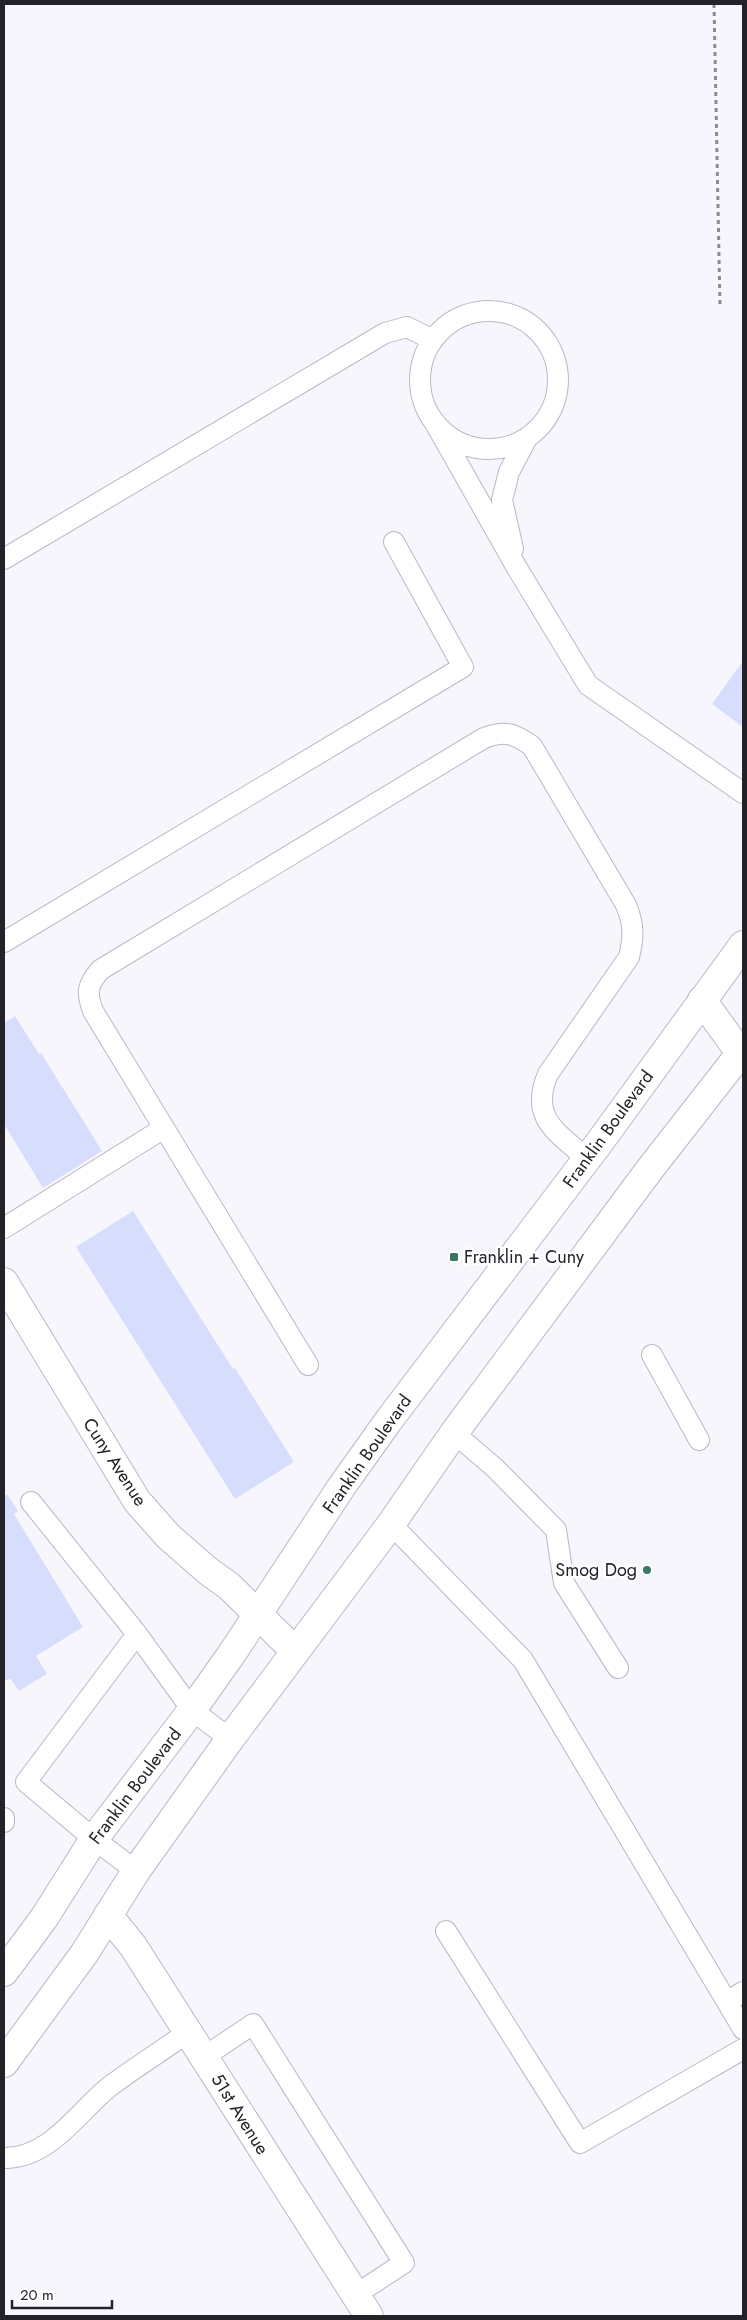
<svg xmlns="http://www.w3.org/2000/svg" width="747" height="2320" viewBox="0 0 747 2320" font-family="Jost,sans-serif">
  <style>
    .building { fill: #d7defd }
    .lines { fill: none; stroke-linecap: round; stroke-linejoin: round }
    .lane-casing { stroke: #bcb6c7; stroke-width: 22 }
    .street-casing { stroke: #bcb6c7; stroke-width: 30 }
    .secondary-casing { stroke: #bcb6c7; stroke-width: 30 }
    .path { stroke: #8c8a91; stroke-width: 3; stroke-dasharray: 4 4; stroke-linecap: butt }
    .lane { stroke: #fff; stroke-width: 20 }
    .street { stroke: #fff; stroke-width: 28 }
    .secondary { stroke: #fff; stroke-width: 28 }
    .poi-dot { fill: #3a7762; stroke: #fff; stroke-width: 2 }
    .labels { text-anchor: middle; stroke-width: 5; stroke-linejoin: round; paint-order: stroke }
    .street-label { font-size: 18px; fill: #242228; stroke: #fff }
    .poi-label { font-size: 18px; fill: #242228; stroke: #fff; text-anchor: start }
  </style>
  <rect width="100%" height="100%" fill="#f8f6fd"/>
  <path class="building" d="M743 661V727L712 704Z
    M15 1016 39 1054 41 1053 102 1151 43 1188 4 1124V1023Z
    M133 1211 233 1369 235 1368 294 1462 235 1499 76 1247Z
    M7 1494 18 1511 14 1514 83 1627 36 1656 47 1674 19 1691 10 1678 4 1682V1496Z"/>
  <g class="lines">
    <g class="lane-casing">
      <path id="lane" d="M420 380a69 69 0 1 1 138 0a69 69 0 1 1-138 0Z
        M435 423 517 568 588 685 743 793
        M513 549 502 500 509 472 527 438
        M4 559 385 333 407 327 433 340
        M4 942 463 667 394 542
        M4 1228 164 1128
        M652 1355 699 1440
        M308 1365 93 1011C86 992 87 986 100 970L484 738C505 730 513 733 532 746L626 905C634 924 634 937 629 957L548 1074C529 1118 557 1132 587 1159
        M454 1433 495 1468 556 1530 564 1583 618 1668
        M31 1502 137 1634 26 1782 94 1839 136 1871
        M391 1524 523 1660 743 2029
        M137 1634 192 1710 230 1739
        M4 1818V1822
        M446 1931 580 2143 743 2049
        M728 2001 743 1992
        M204 2057 253 2024 404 2263 355 2295
        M4 2158C50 2158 76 2114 109 2087 134 2068 162 2051 188 2032"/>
    </g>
    <g class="street-casing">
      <path id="street" d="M702 1000 743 1057
        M4 1282 137 1501 168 1536 208 1571 229 1586 295 1651
        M108 1915 133 1946 369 2316"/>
    </g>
    <g class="secondary-casing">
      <path id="secondary" d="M4 1972 44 1918 94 1839 192 1710 233 1652 342 1486 389 1420 599 1143 743 945
        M4 2063 84 1954 136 1871 230 1739 391 1524 454 1433 650 1169 743 1050"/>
    </g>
    <path class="path" d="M714 4 720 307"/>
    <use href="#lane" class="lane"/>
    <use href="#street" class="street"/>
    <use href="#secondary" class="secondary"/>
  </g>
  <g class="poi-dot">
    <rect x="449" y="1252" width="10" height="10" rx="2.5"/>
    <circle cx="647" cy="1570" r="5"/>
  </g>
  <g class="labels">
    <g class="street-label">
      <text transform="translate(608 1129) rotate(-54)" y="6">Franklin Boulevard</text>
      <text transform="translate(367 1454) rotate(-55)" y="6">Franklin Boulevard</text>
      <text transform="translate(115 1462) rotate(57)" y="6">Cuny Avenue</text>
      <text transform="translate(135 1786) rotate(-53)" y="6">Franklin Boulevard</text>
      <text transform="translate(240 2114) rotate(58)" y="6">51st Avenue</text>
    </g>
    <g class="poi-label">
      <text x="464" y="1263">Franklin + Cuny</text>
      <text x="637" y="1576" text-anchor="end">Smog Dog</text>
    </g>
  </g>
  <rect width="747" height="2320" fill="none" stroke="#242228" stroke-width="10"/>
  <path d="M12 2300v8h100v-8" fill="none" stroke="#242228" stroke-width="2.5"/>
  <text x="20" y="2300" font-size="15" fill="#242228" stroke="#ffffff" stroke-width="4" paint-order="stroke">20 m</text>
</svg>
